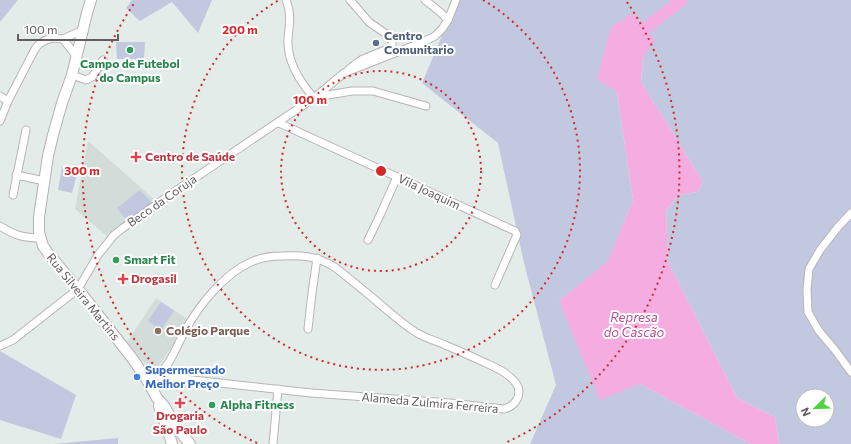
<svg xmlns="http://www.w3.org/2000/svg" width="851" height="444" font-family="Commissioner,sans-serif">
	<rect width="100%" height="100%" fill="#e4ece9"/>
	<g fill="#d2dcd8">
		<path d="M 88,141 L 156,201 L 108,237 L 75,209 Z"/>
		<path d="M 156,298 L 189,320 L 159,366 L 155,368 L 151,368 L 146,365 L 127,342 Z"/>
	</g>
	<g fill="#c3c8e1" fill-rule="evenodd">
		<path d="M 0,0 L 18,0 L 0,22 Z"/>
		<path d="M 132,0 L 212,0 L 198,33 L 172,2 L 140,21 L 126,8 Z"/>
		<path d="M 457,0 L 851,0 L 851,444 L 779,444 L 775,417 L 737,398 L 668,262 L 666,211 L 678,195 L 697,192 L 703,182 L 641,82 L 643,57 L 617,92 L 633,200 L 608,262 L 559,301 L 640,384 L 751,444 L 530,444 L 556,385 L 524,263 L 498,143 L 422,83 ZM 803,396 L 827,396 L 827,420 L 803,420 Z"/>
		<path d="M 116,42 L 145,42 L 144,59 L 117,59 Z"/>
		<path d="M 62,167 L 78,170 L 72,193 L 58,190 Z"/>
		<path d="M 140,190 L 152,203 L 127,221 L 117,208 Z"/>
		<path d="M 161,302 L 174,311 L 161,330 L 148,321 Z"/>
		<path d="M 0,351 L 76,395 L 61,439 L 0,420 Z"/>
		<path d="M 118,438 L 118,444 L 54,444 Z"/>
	</g>
	<path fill="#f4ace1" d="M 633,13 L 655,41 L 643,57 L 641,82 L 703,182 L 697,192 L 678,195 L 666,211 L 668,262 L 737,398 L 775,417 L 779,444 L 751,444 L 640,384 L 600,400 L 559,301 L 608,261 L 633,200 L 617,92 L 597,79 L 611,27 Z"/>
	<g fill="none" stroke-linecap="round" stroke-linejoin="round">
		<path stroke="#f4ace1" stroke-width="12" d="M 633,38 L 636,35 L 682,0"/>
		<g stroke="#b9b4b7" stroke-width="9">
			<g id="street">
				<path d="M 286,0 C 292,14 289,25 288,40 C 287,61 301,83 314,98"/>
				<path d="M 425,0 L 440,12 L 448,20"/>
				<path d="M 63,39 L 77,57"/>
				<path d="M 349,69 L 361,60 L 390,48 L 392,45 L 392,42 L 389,36 L 369,22 L 350,0"/>
				<path d="M 72,75 L 86,80 L 92,77 L 103,60"/>
				<path d="M 320,94 L 328,95 L 352,91 L 373,91 L 426,106"/>
				<path d="M 0,96 L 8,101"/>
				<path d="M 0,121 L 8,101 L 35,49 L 39,44 L 46,40 L 53,38 L 63,39 L 83,30"/>
				<path d="M 279,123 L 515,231 L 517,235 L 516,237 L 495,285"/>
				<path d="M 16,175 L 45,181"/>
				<path d="M 13,195 L 26,130"/>
				<path d="M 851,213 L 838,227 L 820,250 L 809,269 L 807,290 L 808,312 L 819,331 L 835,350 L 851,372"/>
				<path d="M 0,226 C 14,235 23,238 40,238"/>
				<path d="M 368,240 L 381,213 L 397,177"/>
				<path d="M 308,329 L 312,293 L 317,258"/>
				<path d="M 0,346 L 13,340 L 78,289 L 98,255 L 114,235 L 123,228 L 174,192 L 314,98 L 344,73 L 423,42 L 435,36 L 442,29 L 448,20 L 456,0"/>
				<path d="M 147,380 C 151,378 155,377 158,375 C 171,364 177,345 185,331 C 199,305 224,274 251,262 C 260,258 271,256 281,256 C 302,255 318,256 336,268 C 351,280 366,292 381,305 C 393,315 404,325 417,333 C 426,338 436,341 445,345 C 460,351 475,358 490,365 C 499,369 509,374 515,382 C 524,393 516,406 504,409 L 450,403 L 311,393 L 157,376"/>
				<path d="M 273,444 L 278,389"/>
			</g>
		</g>
		<g stroke="#b7b0b4" stroke-width="12">
			<g id="secondary">
				<path d="M 91,0 L 87,13 L 72,75 L 62,103 L 53,135 L 48,156 L 39,217 L 39,232 L 43,246 L 48,253 L 78,289 L 132,358 L 147,380 L 157,398 L 165,407 L 170,417 L 181,433 L 190,444"/>
				<path d="M 159,406 L 169,434 L 172,444"/>
			</g>
		</g>
		<use href="#street" stroke="#fff" stroke-width="7"/>
		<use href="#secondary" stroke="#fff" stroke-width="10"/>
	</g>
	<g fill="none" stroke="#d62828" stroke-width="2" stroke-dasharray="2 4">
		<circle cx="381" cy="171" r="100"/>
		<path d="M483 0A199 199 0 1 1 279 0"/>
		<path d="M257 443A299 299 0 0 1 135 2M627 2A299 299 0 0 1 505 443"/>
	</g>
	<circle fill="#5c6f8a" stroke="#fff" stroke-width="1.5" cx="376" cy="43" r="4"/>
	<g fill="#2e9e5b" stroke="#fff" stroke-width="1.5">
		<circle cx="130" cy="50" r="4"/>
		<circle cx="116" cy="260" r="4"/>
		<circle cx="212" cy="405" r="4"/>
	</g>
	<g fill="#e0444e" stroke="#fff" stroke-width="1.5">
		<path d="M134 151h4v4h4v4h-4v4h-4v-4h-4v-4h4z"/>
		<path d="M121 273h4v4h4v4h-4v4h-4v-4h-4v-4h4z"/>
		<path d="M178 397h4v4h4v4h-4v4h-4v-4h-4v-4h4z"/>
	</g>
	<circle fill="#8d6e63" stroke="#fff" stroke-width="1.5" cx="158" cy="331" r="4"/>
	<circle fill="#3f7fe0" stroke="#fff" stroke-width="1.5" cx="137" cy="377" r="4"/>
	<g text-anchor="middle" stroke-width="4" stroke-linejoin="round" paint-order="stroke">
		<g font-size="12" font-weight="bold" fill="#4e5e75" stroke="#fff" text-anchor="start">
			<text x="384" y="40">Centro<tspan x="384" dy="14">Comunitario</tspan></text>
		</g>
		<g font-size="12" font-weight="bold" fill="#27864d" stroke="#fff" text-anchor="start">
			<text x="130" y="68" text-anchor="middle">Campo de Futebol<tspan x="130" dy="14">do Campus</tspan></text>
			<text x="124" y="264">Smart Fit</text>
			<text x="220" y="409">Alpha Fitness</text>
		</g>
		<g font-size="12" font-weight="bold" fill="#be3a42" stroke="#fff" text-anchor="start">
			<text x="145" y="161">Centro de Saúde</text>
			<text x="131" y="283">Drogasil</text>
			<text x="180" y="420" text-anchor="middle">Drogaria<tspan x="180" dy="14">São Paulo</tspan></text>
		</g>
		<g font-size="12" fill="#625c60" stroke="#fff">
			<text transform="translate(429 192) rotate(25)" y="4">Vila Joaquim</text>
			<text transform="translate(162 201) rotate(-35)" y="4">Beco da Coruja</text>
			<text transform="translate(83 297) rotate(51)" y="4">Rua Silveira Martins</text>
			<text transform="translate(430 403) rotate(5)" y="4">Alameda Zulmira Ferreira</text>
		</g>
		<g font-size="12" font-weight="bold" fill="#785e54" stroke="#fff" text-anchor="start">
			<text x="166" y="335">Colégio Parque</text>
		</g>
		<g font-size="12" font-weight="bold" fill="#366cbe" stroke="#fff" text-anchor="start">
			<text x="145" y="374">Supermercado<tspan x="145" dy="14">Melhor Preço</tspan></text>
		</g>
		<g font-size="13" font-style="italic" fill="#b45293" stroke="#fff">
			<text x="634" y="322">Represa<tspan x="634" dy="15">do Cascão</tspan></text>
		</g>
	</g>
	<circle cx="381" cy="171" r="6" fill="#d62828" stroke="#fff" stroke-width="2"/>
	<g font-size="12" text-anchor="middle" font-weight="bold" fill="#d62828" stroke="#fff" stroke-width="4" stroke-linejoin="round" paint-order="stroke">
		<text x="240" y="34">200 m</text>
		<text x="310" y="104">100 m</text>
		<text x="82" y="175">300 m</text>
	</g>
	<g transform="translate(815 408) rotate(247)"><circle r="19" fill="#ffffff" stroke="#c0bebf"/>
	<path d="M0-3L7 15L0 10L-7 15Z" fill="#50d343"/>
	<text y="-6" font-size="11" font-weight="bold" text-anchor="middle" fill="#625c60">N</text>
	</g>
	<path d="M18 34v6h100v-6" fill="none" stroke="#625c60" stroke-width="2"/>
	<text x="24" y="34" font-size="12" fill="#625c60" stroke="#ffffff" stroke-width="3" paint-order="stroke">100 m</text>
</svg>
